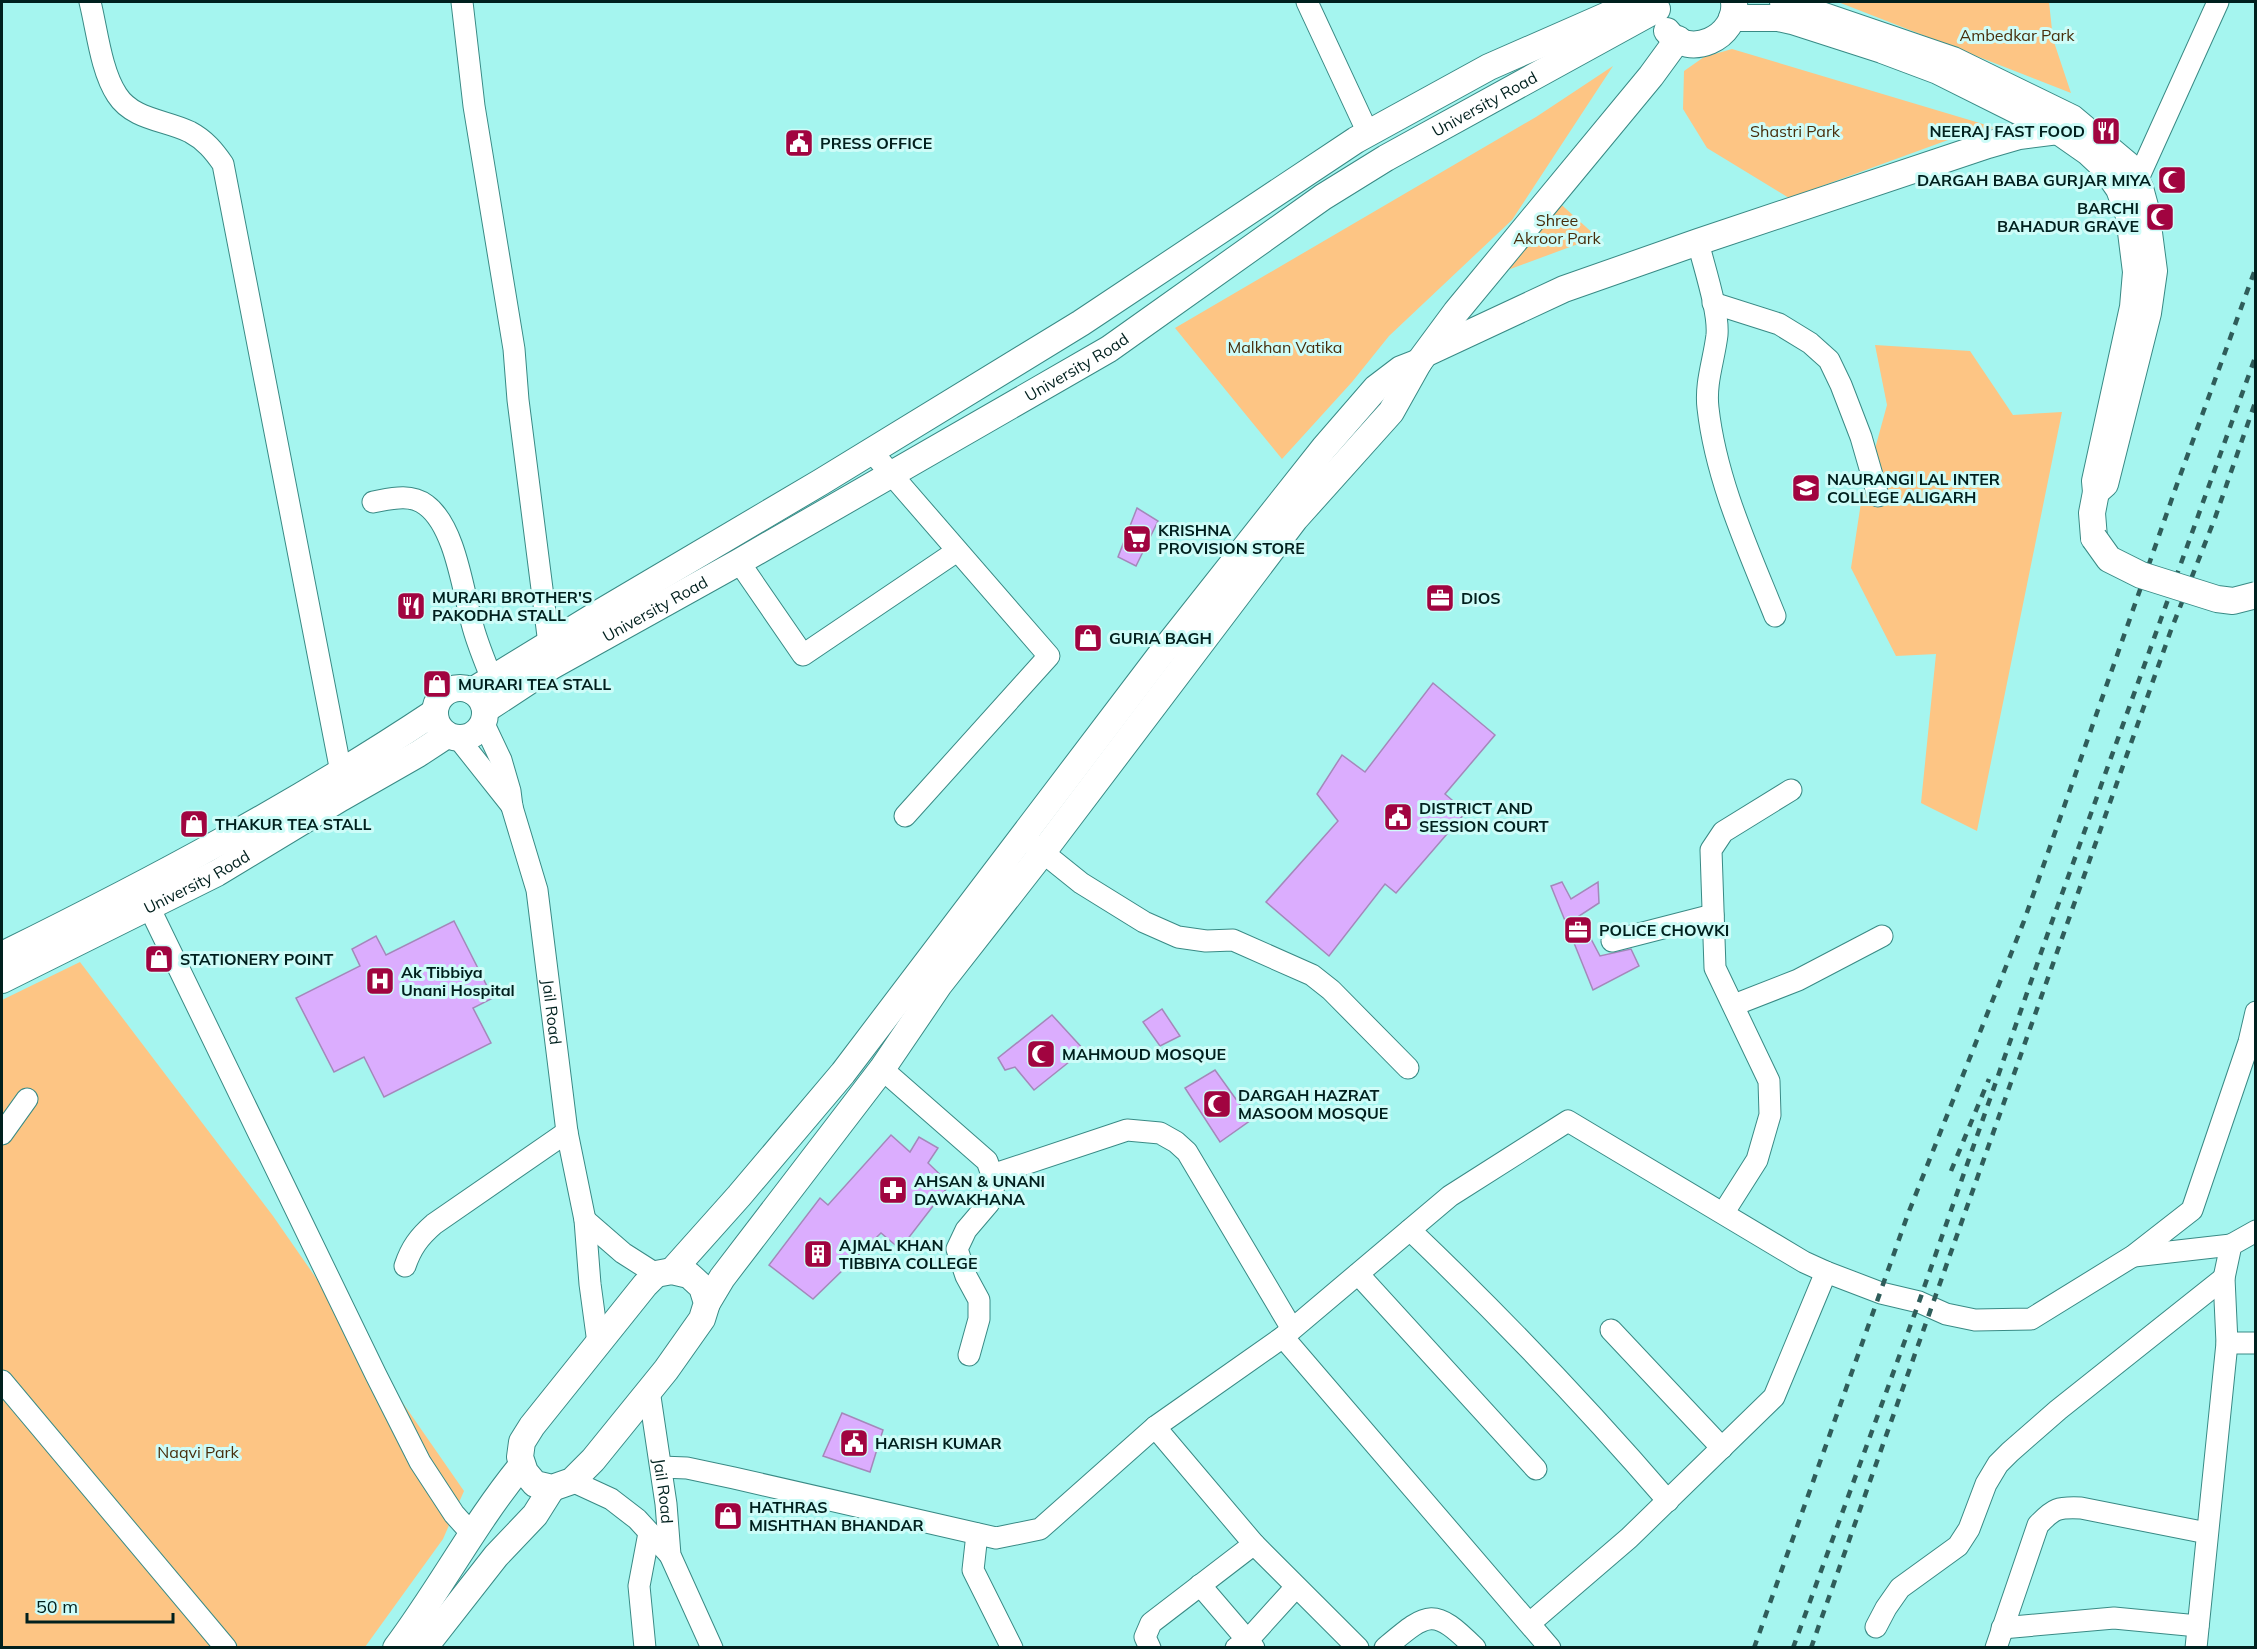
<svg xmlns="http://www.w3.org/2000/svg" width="2257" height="1649" font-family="Mulish,sans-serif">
	<rect width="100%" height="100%" fill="#a5f5ef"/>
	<g fill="#fdc584">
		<path d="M 1838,2 L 2049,2 L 2053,39 L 2071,93 Z"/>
		<path d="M 1732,49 L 2003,130 L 1948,140 L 1789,198 L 1707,148 L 1683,109 L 1684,71 L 1704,57 Z"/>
		<path d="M 1613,66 L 1512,220 L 1389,336 L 1352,382 L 1282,459 L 1175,328 L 1536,117 Z"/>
		<path d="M 1554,198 L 1597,237 L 1505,271 Z"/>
		<path d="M 1875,345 L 1970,351 L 2013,415 L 2062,412 L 1977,831 L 1921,803 L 1936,654 L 1896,656 L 1851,568 L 1862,496 L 1887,405 Z"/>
		<path d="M 80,962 L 273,1216 L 464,1491 L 443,1539 L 365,1647 L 2,1648 L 2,1000 Z"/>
	</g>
	<g fill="#dbadfe" stroke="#a488ba" stroke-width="1.5">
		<path d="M 1137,508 L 1158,521 L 1136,566 L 1118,557 Z"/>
		<path d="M 1433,683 L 1495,735 L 1445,794 L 1466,812 L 1396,893 L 1385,884 L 1329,956 L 1266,902 L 1338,821 L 1317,794 L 1342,755 L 1365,772 Z"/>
		<path d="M 1562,882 L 1571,899 L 1598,882 L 1599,903 L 1579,916 L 1600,956 L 1631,949 L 1639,966 L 1593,990 L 1551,886 Z"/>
		<path d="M 454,921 L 493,998 L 473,1008 L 491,1043 L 384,1097 L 364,1057 L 334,1072 L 296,998 L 360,966 L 352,949 L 376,936 L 386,955 Z"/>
		<path d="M 1162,1009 L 1180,1036 L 1160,1046 L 1143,1022 Z"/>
		<path d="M 1052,1015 L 1084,1050 L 1034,1090 L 1015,1067 L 1005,1070 L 998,1058 Z"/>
		<path d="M 1215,1070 L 1251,1120 L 1220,1142 L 1185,1088 Z"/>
		<path d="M 891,1135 L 910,1152 L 919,1137 L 938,1148 L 928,1163 L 950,1184 L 900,1249 L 881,1233 L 813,1299 L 769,1265 L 820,1198 L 828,1205 Z"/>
		<path d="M 842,1413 L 883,1430 L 870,1472 L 823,1456 Z"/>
	</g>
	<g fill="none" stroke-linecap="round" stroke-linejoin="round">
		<g stroke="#398a85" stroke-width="23">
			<g id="minor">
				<path d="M 90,2 C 97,30 101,71 117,95 C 133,120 166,120 190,132 C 205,140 214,151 223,164 L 341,772"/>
				<path d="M 462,2 L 474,106 L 514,349 L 518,400 L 549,644"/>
				<path d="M 1307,2 L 1368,133"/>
				<path d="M 2137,181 L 2218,2"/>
				<path d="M 1698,242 C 1704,267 1719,311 1717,335 C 1714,360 1705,383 1708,408 C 1716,480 1748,549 1775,616"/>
				<path d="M 1713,303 L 1779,324 L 1810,343 L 1829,360 L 1841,385 L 1861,437 L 1878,496"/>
				<path d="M 872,452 L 1049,656 L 905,816"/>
				<path d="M 373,502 C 390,499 410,493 426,505 C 456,527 463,593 473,627 C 478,645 485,662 492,679"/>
				<path d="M 739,562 L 803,655 L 957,551"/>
				<path id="s1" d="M 483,722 L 501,760 L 510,791 L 512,807 L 537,890 L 567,1132 L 585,1220 L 590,1284 L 598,1343"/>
				<path d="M 458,738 L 512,806"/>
				<path d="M 1030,842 L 1081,883 L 1144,922 L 1178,937 L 1206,941 L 1233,940 L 1312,975 L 1331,990 L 1408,1068"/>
				<path d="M 149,907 L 376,1375 L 420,1462 L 454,1514 L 472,1534"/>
				<path d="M 1612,941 L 1713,915"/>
				<path d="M 1734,1005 L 1798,980 L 1882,936"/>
				<path d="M 882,1069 L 987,1161 L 995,1183 L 989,1203 L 966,1230 L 957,1249 L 966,1276 L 979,1300 L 979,1319 L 969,1355"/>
				<path d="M 2,1134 L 27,1099"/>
				<path d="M 992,1175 L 1127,1130 L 1160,1133 L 1176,1142 L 1187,1152 L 1292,1329"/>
				<path d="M 1724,1212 L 1757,1160 L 1770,1115 L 1769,1081 L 1715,968 L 1711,850 L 1723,832 L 1791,790"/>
				<path d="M 585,1220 L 623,1253 L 656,1274"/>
				<path d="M 1410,1230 C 1500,1316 1586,1406 1668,1501"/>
				<path d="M 2134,1256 L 2231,1245"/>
				<path d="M 405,1266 C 411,1248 419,1237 434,1224 L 567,1132"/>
				<path d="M 1358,1274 L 1536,1469"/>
				<path d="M 1611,1330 L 1722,1448"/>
				<path d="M 1283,1337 L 1550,1648"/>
				<path d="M 2227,1343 L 2256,1343"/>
				<path d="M 2,1381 L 226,1648"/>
				<path id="s2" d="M 649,1390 L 666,1504 L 670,1555 L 712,1648"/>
				<path d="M 1155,1427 L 1254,1544 L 1358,1648"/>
				<path d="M 661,1467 L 687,1468 L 734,1478 L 996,1538 L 1040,1529 L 1155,1427 L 1283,1337 L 1450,1196 L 1568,1121 L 1804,1262 L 1826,1272 L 1881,1293 L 1919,1302 L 1946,1314 L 1975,1320 L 2031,1319 L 2133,1256 L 2192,1210 L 2249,1042 L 2256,1012"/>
				<path d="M 572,1481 L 611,1499 L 637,1519 L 670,1555"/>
				<path d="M 977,1534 L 973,1570 L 1012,1648"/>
				<path d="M 1200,1585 L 1254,1648"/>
				<path d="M 1530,1623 L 1629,1538 L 1774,1397 L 1826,1272"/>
				<path d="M 1876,1627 L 1886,1608 L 1900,1588 L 1958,1546 L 1969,1529 L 1986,1484 L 1998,1464 L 2010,1452 L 2058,1410 L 2224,1278"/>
				<path d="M 2002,1628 L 2114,1618 L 2198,1626"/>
				<path d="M 645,1648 L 639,1586 L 649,1533"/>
				<path d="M 1150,1648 L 1145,1637 L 1151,1623 L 1254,1544"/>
				<path d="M 1236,1648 L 1248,1640 L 1296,1587"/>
				<path d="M 1385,1648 C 1428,1612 1433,1606 1475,1648"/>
				<path d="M 1996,1648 L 2038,1525 C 2054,1508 2058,1507 2081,1508 L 2207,1533"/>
				<path d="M 2196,1648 L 2227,1343 L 2224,1278 L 2231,1245 L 2256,1231"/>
			</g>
		</g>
		<g stroke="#398a85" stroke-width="28">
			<g id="major">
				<path d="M 1732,18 L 1778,18 L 1792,21 L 1882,50 L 1938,71 L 2058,131 L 2088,152 L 2104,167 L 2119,189 L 2129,216 L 2136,272 L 2133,307 L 2095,481 L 2096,492 L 2105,484 L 2148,313 L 2154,271 L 2146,210 L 2140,188 L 2128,165 L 2072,118 L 1953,60 L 1783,2"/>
				<path d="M 1667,31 C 1688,60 1738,38 1734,2"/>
				<path d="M 1429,352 L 1564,289 L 1698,242 L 1988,145 L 2019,136 L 2058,131"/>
				<path d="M 2094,538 L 2092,513 L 2096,492"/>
				<circle cx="460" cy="713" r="25"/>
				<path d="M 472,691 L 601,612 L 821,482 L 1081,323 L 1356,140 L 1489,67 L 1610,14 L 1631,2"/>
				<path id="s3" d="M 485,710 L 552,666 L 739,562 L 1109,349 L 1323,197 L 1386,158 L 1657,9"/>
				<path d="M 2,955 C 150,882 297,804 435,712"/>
				<path id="s4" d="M 2,980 L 217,873 L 341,798 L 418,754 L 447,735"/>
				<path d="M 672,1271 L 739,1196 L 843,1073 L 1161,654 L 1324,448 L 1376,388 L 1401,369 L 1419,362"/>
				<path d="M 672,1271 L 689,1275 L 702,1287 L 707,1303 L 702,1319 L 666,1370 L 593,1460 L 572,1481 L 552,1488 L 535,1484 L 525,1472 L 520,1457 L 522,1442 L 532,1426 L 645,1285 L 656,1274 Z"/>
				<path d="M 707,1303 L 722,1278 L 882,1069 L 939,985 L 1043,852 L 1295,519 L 1391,412 L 1419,362 L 1456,312 L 1651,76 L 1678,39"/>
				<path d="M 396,1648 C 441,1588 475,1522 522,1465"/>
				<path d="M 424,1648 L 496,1556 L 535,1515 L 552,1488"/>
			</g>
		</g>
		<use href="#minor" stroke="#fff" stroke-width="21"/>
		<use href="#major" stroke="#fff" stroke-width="26"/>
		<g stroke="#2f5d5a" stroke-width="4.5" stroke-dasharray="8 8" stroke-linecap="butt">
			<path d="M 1951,1171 L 1989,1079"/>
			<path d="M 1754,1648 L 1908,1214 L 2024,921 L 2176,487 L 2256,267"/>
			<path d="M 1793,1648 L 1919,1302 L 2049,930 L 2256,355"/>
			<path d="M 1811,1648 L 2171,630 L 2215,518 L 2256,400"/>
		</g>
		<g stroke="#398a85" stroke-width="28" stroke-linecap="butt">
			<path id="major-bridge" d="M 2094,538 L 2109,559 L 2141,575 L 2217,599 L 2233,601 L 2256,595"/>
		</g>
		<use href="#major-bridge" stroke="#fff" stroke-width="26"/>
	</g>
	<defs>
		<g id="restaurant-square" transform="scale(1.5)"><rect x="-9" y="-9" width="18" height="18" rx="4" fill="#a10440" stroke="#cefcf8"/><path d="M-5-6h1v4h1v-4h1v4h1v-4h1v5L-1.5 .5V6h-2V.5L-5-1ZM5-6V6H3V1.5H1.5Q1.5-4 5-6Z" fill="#fff"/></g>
		<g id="civic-square" transform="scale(1.5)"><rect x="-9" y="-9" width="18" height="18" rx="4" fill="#a10440" stroke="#cefcf8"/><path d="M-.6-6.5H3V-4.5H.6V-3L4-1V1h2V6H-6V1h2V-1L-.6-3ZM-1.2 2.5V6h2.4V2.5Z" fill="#fff"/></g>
		<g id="mosque-square" transform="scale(1.5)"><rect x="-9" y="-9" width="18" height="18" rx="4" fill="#a10440" stroke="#cefcf8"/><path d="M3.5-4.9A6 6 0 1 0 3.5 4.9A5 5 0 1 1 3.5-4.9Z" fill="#fff"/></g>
		<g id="school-square" transform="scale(1.5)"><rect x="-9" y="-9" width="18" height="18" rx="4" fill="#a10440" stroke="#cefcf8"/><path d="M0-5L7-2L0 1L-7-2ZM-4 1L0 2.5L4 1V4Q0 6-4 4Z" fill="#fff"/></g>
		<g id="supermarket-square" transform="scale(1.5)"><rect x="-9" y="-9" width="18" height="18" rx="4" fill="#a10440" stroke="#cefcf8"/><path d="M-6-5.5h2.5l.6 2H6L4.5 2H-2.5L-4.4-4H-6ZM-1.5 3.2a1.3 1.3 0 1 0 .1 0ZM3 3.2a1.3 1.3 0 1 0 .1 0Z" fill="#fff"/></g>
		<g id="office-square" transform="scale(1.5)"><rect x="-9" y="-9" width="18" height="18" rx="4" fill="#a10440" stroke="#cefcf8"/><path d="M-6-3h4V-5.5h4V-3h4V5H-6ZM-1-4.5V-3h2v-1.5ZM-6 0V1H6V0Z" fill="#fff"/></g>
		<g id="shop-square" transform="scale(1.5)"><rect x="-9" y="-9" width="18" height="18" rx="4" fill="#a10440" stroke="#cefcf8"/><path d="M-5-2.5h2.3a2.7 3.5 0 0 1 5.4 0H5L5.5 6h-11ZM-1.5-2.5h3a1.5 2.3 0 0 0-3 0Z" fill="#fff"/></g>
		<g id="hospital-square" transform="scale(1.5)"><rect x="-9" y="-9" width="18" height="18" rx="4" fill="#a10440" stroke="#cefcf8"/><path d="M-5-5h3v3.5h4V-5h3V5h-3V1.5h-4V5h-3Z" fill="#fff"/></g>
		<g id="pharmacy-square" transform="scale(1.5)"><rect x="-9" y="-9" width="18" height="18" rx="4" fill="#a10440" stroke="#cefcf8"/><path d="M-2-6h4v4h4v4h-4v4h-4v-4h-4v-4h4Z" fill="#fff"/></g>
		<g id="building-square" transform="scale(1.5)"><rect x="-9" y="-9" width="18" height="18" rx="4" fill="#a10440" stroke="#cefcf8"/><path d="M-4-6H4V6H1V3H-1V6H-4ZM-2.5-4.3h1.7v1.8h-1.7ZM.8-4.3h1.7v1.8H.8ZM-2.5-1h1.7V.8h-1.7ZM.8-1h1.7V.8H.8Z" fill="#fff"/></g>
	</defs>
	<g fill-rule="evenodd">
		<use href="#restaurant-square" x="2106" y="131"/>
		<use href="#civic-square" x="799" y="143"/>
		<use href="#mosque-square" x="2172" y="180"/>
		<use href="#mosque-square" x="2160" y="217"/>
		<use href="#school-square" x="1806" y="488"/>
		<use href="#supermarket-square" x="1137" y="539"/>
		<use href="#office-square" x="1440" y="598"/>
		<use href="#restaurant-square" x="411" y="606"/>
		<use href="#shop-square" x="1088" y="638"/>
		<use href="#shop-square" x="437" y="684"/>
		<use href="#civic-square" x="1398" y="817"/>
		<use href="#shop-square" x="194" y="824"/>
		<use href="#office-square" x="1578" y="930"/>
		<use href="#shop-square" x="159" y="959"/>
		<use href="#hospital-square" x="380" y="981"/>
		<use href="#mosque-square" x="1041" y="1054"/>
		<use href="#mosque-square" x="1217" y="1104"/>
		<use href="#pharmacy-square" x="893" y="1190"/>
		<use href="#building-square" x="818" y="1254"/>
		<use href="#civic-square" x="854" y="1443"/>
		<use href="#shop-square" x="728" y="1516"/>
	</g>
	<g text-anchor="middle" stroke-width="6" stroke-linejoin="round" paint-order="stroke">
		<g font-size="16" fill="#472d0b" stroke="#cefcf8">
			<text x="2017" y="41">Ambedkar Park</text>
			<text x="1795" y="137">Shastri Park</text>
			<text x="1557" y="226">Shree<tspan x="1557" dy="18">Akroor Park</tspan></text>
			<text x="1285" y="353">Malkhan Vatika</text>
			<text x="198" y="1458">Naqvi Park</text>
		</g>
		<g font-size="16" fill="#00201e" stroke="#cefcf8">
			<text dy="6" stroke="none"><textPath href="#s3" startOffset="1170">University Road</textPath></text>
			<text dy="6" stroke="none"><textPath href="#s3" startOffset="684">University Road</textPath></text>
			<text dy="6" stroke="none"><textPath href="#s3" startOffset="198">University Road</textPath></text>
			<text dy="6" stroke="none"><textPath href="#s4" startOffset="218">University Road</textPath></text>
			<text dy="6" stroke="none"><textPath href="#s1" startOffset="300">Jail Road</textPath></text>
			<text dy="6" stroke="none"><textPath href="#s2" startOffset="102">Jail Road</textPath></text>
		</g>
		<g font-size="16" font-weight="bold" fill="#00201e" stroke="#cefcf8" text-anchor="start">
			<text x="2085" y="137" text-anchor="end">NEERAJ FAST FOOD</text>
			<text x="820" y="149">PRESS OFFICE</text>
			<text x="2151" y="186" text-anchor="end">DARGAH BABA GURJAR MIYA</text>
			<text x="2139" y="214" text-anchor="end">BARCHI<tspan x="2139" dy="18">BAHADUR GRAVE</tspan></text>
			<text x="1827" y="485">NAURANGI LAL INTER<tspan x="1827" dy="18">COLLEGE ALIGARH</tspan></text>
			<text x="1158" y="536">KRISHNA<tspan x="1158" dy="18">PROVISION STORE</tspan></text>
			<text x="432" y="603">MURARI BROTHER'S<tspan x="432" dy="18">PAKODHA STALL</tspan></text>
			<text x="1461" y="604">DIOS</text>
			<text x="1109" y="644">GURIA BAGH</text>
			<text x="458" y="690">MURARI TEA STALL</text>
			<text x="1419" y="814">DISTRICT AND<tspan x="1419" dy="18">SESSION COURT</tspan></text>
			<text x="215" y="830">THAKUR TEA STALL</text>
			<text x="1599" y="936">POLICE CHOWKI</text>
			<text x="180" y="965">STATIONERY POINT</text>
			<text x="401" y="978">Ak Tibbiya<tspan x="401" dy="18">Unani Hospital</tspan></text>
			<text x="1062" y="1060">MAHMOUD MOSQUE</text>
			<text x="1238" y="1101">DARGAH HAZRAT<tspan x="1238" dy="18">MASOOM MOSQUE</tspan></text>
			<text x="914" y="1187">AHSAN &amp; UNANI<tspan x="914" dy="18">DAWAKHANA</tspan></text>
			<text x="839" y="1251">AJMAL KHAN<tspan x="839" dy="18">TIBBIYA COLLEGE</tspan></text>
			<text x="875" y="1449">HARISH KUMAR</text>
			<text x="749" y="1513">HATHRAS<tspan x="749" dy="18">MISHTHAN BHANDAR</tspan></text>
		</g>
	</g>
	<rect width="2257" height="1649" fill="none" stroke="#00201e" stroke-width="6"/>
	<path d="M27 1613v9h146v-9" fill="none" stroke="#00201e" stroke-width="3"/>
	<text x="36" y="1613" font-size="18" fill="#00201e" stroke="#cefcf8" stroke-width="4.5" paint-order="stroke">50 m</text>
</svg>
